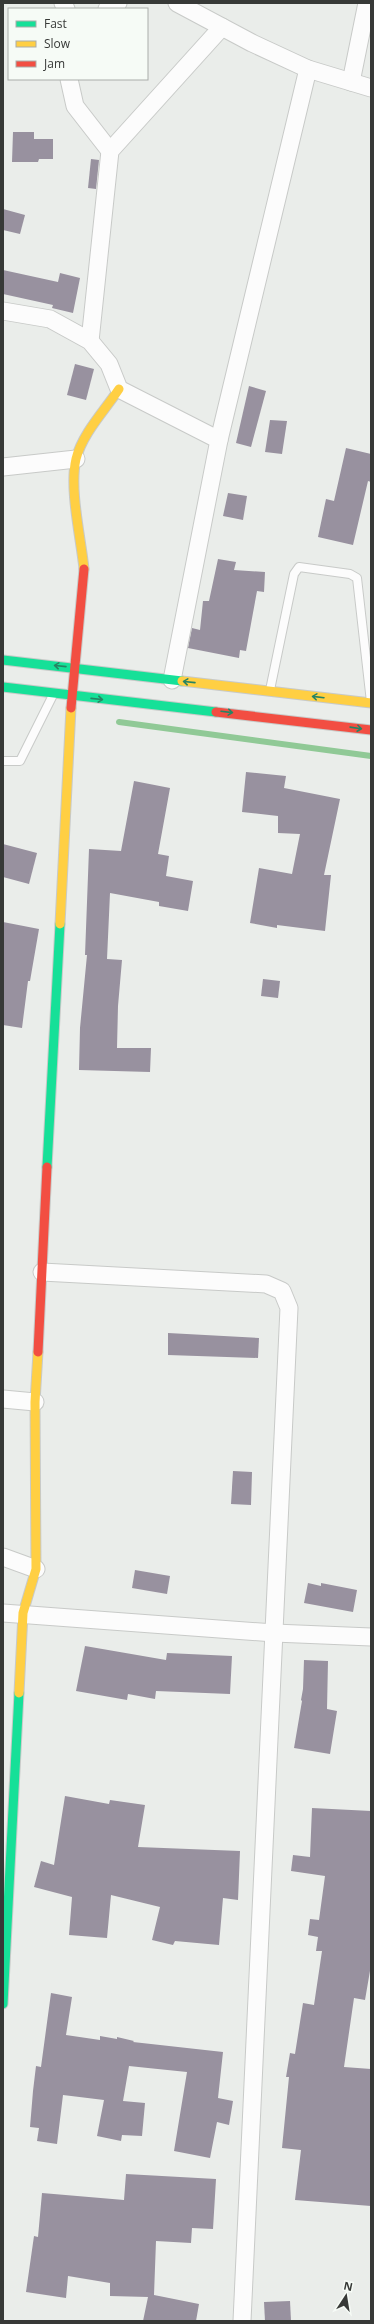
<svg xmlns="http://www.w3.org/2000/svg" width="374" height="2324" font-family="'Open Sans',sans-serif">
	<rect width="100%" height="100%" fill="#eaedea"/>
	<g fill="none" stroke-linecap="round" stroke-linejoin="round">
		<path stroke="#90c996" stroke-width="6" d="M 119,722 L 371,756"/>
	</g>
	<g fill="#98919f">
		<path d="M 13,132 L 34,132 L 34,139 L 53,139 L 53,159 L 39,159 L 38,162 L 12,162 Z"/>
		<path d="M 91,159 L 99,160 L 96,189 L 88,188 Z"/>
		<path d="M 3,209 L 25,215 L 20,234 L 3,230 Z"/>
		<path d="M 3,270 L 58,282 L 60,273 L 80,278 L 73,313 L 52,308 L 53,305 L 3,294 Z"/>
		<path d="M 75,364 L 94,369 L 86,400 L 67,395 Z"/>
		<path d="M 249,386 L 266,391 L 251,447 L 236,443 Z"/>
		<path d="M 270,420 L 287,421 L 282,454 L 265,452 Z"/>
		<path d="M 346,448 L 371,454 L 371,482 L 368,481 L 353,545 L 318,537 L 326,499 L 334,501 Z"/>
		<path d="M 228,493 L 247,496 L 243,520 L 223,516 Z"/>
		<path d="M 218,559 L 236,562 L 234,570 L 265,572 L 264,592 L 257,591 L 246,651 L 240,650 L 239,658 L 188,648 L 192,628 L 200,630 L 203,601 L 209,601 Z"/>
		<path d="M 246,772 L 286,776 L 284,788 L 340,799 L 324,875 L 331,875 L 325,931 L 277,925 L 277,928 L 250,923 L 259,868 L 292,874 L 300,834 L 278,833 L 278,816 L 242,812 Z"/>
		<path d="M 134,781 L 170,788 L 158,854 L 169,856 L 166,876 L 193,881 L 188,911 L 159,906 L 159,902 L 110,893 L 107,959 L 122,960 L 118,1006 L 117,1048 L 151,1048 L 150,1072 L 79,1070 L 80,1028 L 87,955 L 85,955 L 89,849 L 121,851 Z"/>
		<path d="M 3,844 L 37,853 L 29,884 L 3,877 Z"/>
		<path d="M 3,922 L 39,929 L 30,981 L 28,981 L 22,1028 L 3,1025 Z"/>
		<path d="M 263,979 L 280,981 L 278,998 L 261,996 Z"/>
		<path d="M 168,1333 L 259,1338 L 258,1358 L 168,1355 Z"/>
		<path d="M 233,1471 L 252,1472 L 251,1505 L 231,1504 Z"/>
		<path d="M 135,1570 L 170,1576 L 167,1594 L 132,1588 Z"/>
		<path d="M 308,1583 L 321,1586 L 321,1583 L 357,1590 L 353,1612 L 304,1603 Z"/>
		<path d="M 85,1646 L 166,1660 L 167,1653 L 232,1656 L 230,1694 L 156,1691 L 155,1699 L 128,1694 L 127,1700 L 76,1691 Z"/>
		<path d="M 304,1660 L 328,1661 L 327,1709 L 337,1711 L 330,1754 L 294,1748 L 302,1701 L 301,1700 L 303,1689 Z"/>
		<path d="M 65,1796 L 109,1804 L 110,1800 L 145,1805 L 138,1847 L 240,1851 L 238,1900 L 223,1898 L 219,1945 L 175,1941 L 173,1945 L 152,1940 L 160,1907 L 111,1895 L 107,1938 L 69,1935 L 72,1897 L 34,1887 L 41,1861 L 54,1865 Z"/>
		<path d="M 312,1808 L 371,1811 L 371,1965 L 365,2000 L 354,1998 L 344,2067 L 371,2069 L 371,2206 L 295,2200 L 301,2150 L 282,2148 L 289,2077 L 286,2077 L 290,2053 L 295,2054 L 303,2003 L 314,2005 L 322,1951 L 316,1951 L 318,1937 L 308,1935 L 310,1919 L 319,1920 L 325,1876 L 291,1871 L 293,1855 L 310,1857 Z"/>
		<path d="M 51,1993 L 72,1997 L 66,2035 L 100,2040 L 100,2036 L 117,2039 L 117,2037 L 134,2041 L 133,2042 L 223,2052 L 218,2098 L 233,2101 L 229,2125 L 217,2122 L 210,2158 L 174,2151 L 187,2072 L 148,2068 L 129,2066 L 123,2101 L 145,2103 L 142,2136 L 122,2135 L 121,2141 L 97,2136 L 104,2100 L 63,2095 L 57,2144 L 37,2141 L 39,2128 L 30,2127 L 33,2091 L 36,2066 L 41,2067 Z"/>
		<path d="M 126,2174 L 216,2179 L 213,2229 L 192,2228 L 191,2243 L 156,2241 L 154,2295 L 199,2304 L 196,2321 L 143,2321 L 148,2297 L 110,2296 L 110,2283 L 68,2276 L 66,2298 L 26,2292 L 34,2236 L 38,2237 L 42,2193 L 124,2200 Z"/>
		<path d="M 290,2301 L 291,2321 L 265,2321 L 264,2302 Z"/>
	</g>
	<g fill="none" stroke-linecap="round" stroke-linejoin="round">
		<g stroke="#c8cac8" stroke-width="10">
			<g id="lane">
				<path d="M 270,690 L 294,574 L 299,567 L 350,574 L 357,578 L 371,702"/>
				<path d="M 3,761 L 20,761 L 53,695"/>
			</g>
		</g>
		<g stroke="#c8cac8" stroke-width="19">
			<g id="street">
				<path d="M 63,3 L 66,9"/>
				<path d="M 177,3 L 252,43 L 308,69 L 371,88"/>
				<path d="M 107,9 L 118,3"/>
				<path d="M 69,79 L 75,106 L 110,151"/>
				<path d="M 351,82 L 367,3"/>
				<path d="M 3,311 L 50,319 L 90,341 L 109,364 L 119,389 L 219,440"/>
				<path d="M 90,341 L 110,151 L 222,27"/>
				<path d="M 3,467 L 76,459"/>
				<path d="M 172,680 L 219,440 L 308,69"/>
				<path d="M 42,1272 L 266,1284 L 282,1291 L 289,1308 L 242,2321"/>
				<path d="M 3,1399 L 35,1402"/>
				<path d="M 3,1557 L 36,1569"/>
				<path d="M 3,1613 L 274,1633 L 371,1637"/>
			</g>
		</g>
		<g stroke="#c8cac8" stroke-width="11">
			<g id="fast">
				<path d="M 3,660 L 182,681"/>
				<path d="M 3,687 L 216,712"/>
				<path d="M 47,1167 L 60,924"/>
				<path d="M 3,2004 L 19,1693"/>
			</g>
		</g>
		<g stroke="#c8cac8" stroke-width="11">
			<g id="slow">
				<path d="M 84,569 C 81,538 69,489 76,459 C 82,434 105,410 119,389"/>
				<path d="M 182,681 L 371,703"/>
				<path d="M 60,924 L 71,708"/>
				<path d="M 19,1693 L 23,1613 L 36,1569 L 35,1402 L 38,1352"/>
			</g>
		</g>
		<g stroke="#c8cac8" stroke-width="11">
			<g id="jam">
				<path d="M 71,708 L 84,569"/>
				<path d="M 216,712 L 371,730"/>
				<path d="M 38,1352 L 47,1167"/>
			</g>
		</g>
		<use href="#lane" stroke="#fcfcfc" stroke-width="8"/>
		<use href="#street" stroke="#fcfcfc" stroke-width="17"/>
		<use href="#fast" stroke="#16e098" stroke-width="9"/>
		<use href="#slow" stroke="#ffcf43" stroke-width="9"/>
		<use href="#jam" stroke="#f24e42" stroke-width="9"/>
	</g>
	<defs><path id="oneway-shaft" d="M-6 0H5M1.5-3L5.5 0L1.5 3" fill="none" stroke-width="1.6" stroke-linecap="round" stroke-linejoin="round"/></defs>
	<g stroke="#288463">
		<use href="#oneway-shaft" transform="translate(60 666) rotate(-174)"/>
		<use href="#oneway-shaft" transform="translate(189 682) rotate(-174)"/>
		<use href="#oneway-shaft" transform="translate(318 697) rotate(-173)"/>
		<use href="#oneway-shaft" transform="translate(97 699) rotate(6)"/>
		<use href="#oneway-shaft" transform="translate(227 712) rotate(7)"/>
		<use href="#oneway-shaft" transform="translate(356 728) rotate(8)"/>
	</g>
	<rect width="374" height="2324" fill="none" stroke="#373937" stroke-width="8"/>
	<rect x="8" y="8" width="140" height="72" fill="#f6fbf6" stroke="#aaadaa"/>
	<rect x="16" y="21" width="20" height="6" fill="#16e098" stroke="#aaadaa"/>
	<text x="44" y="28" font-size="12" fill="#373937">Fast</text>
	<rect x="16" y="41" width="20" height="6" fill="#ffcf43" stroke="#aaadaa"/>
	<text x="44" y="48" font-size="12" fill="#373937">Slow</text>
	<rect x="16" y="61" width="20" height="6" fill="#f24e42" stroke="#aaadaa"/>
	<text x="44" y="68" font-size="12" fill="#373937">Jam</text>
	<g transform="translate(346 2296) rotate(12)" stroke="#f6fbf6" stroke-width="3" paint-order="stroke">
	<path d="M0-3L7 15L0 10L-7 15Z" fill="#373937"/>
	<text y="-6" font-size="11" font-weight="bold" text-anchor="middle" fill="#373937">N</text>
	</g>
</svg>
